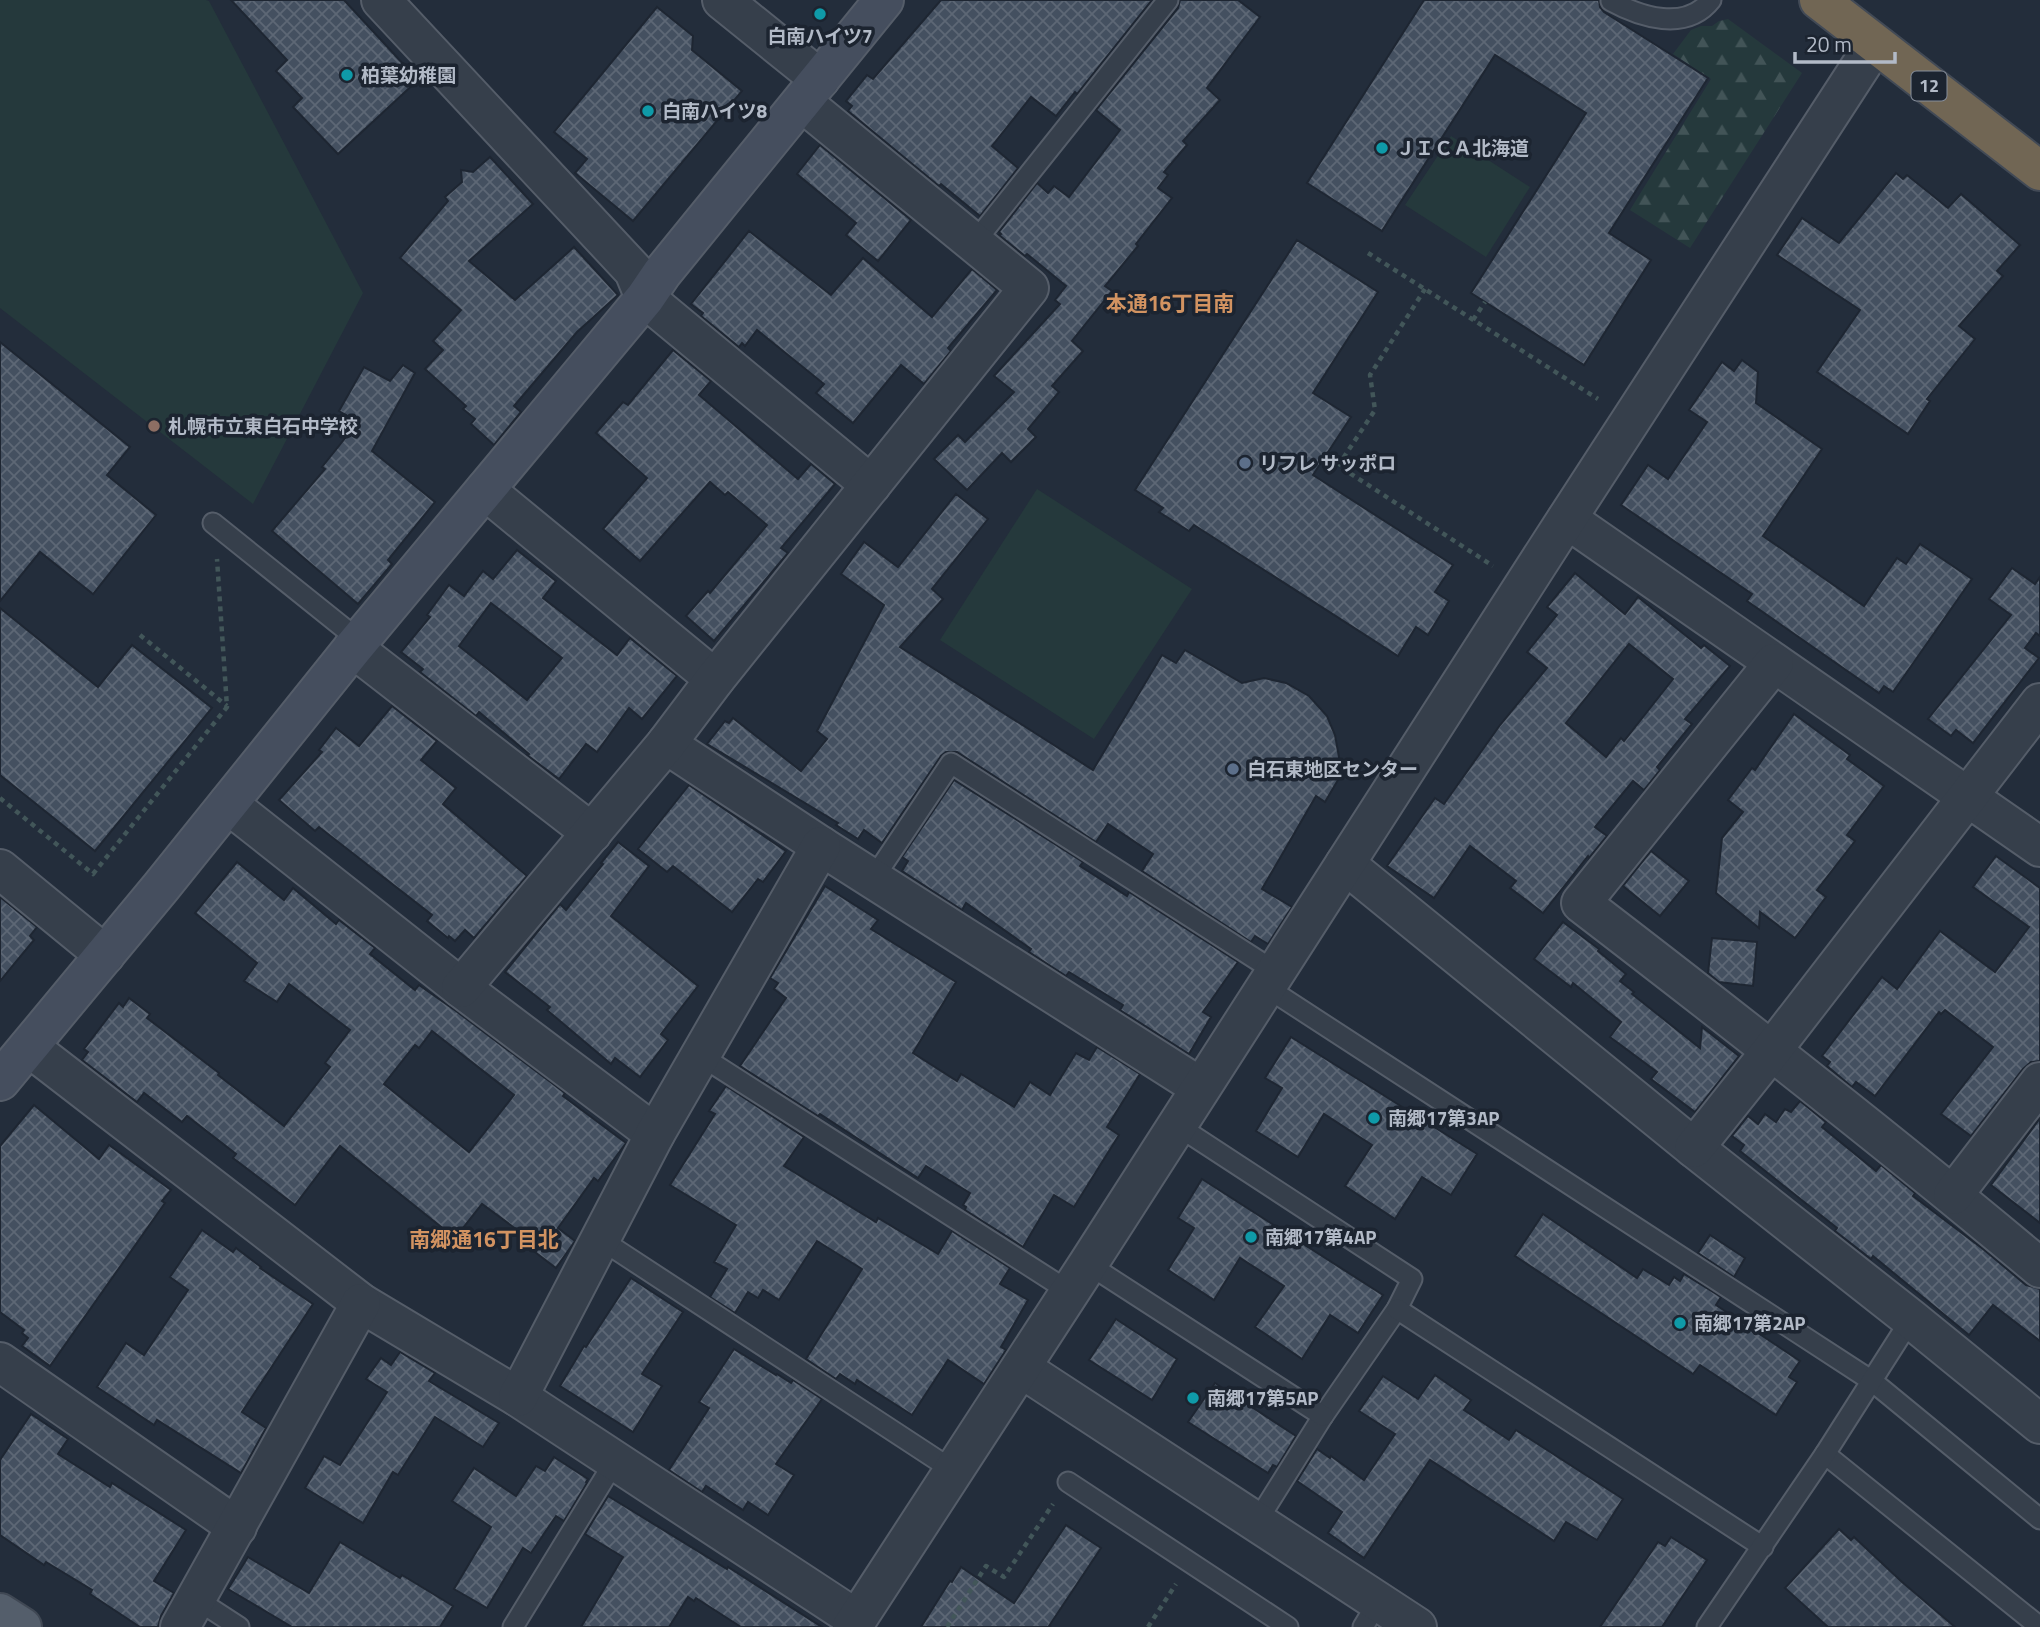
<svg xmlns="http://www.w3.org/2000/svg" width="2040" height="1627" font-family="'Titillium Web','Noto Sans JP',sans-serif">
	<defs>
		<pattern id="forest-firs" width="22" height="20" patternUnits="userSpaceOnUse" patternTransform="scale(1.75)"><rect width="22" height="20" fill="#25393c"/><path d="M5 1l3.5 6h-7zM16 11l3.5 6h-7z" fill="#425457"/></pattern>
		<pattern id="building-cross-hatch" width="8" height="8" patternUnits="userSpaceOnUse" patternTransform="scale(1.75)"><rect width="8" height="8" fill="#445060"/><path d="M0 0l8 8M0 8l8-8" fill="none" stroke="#5d6775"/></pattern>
	</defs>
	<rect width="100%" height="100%" fill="#232d3b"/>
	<g fill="#25393c">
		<path d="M 0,0 L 206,0 L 209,1 L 363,293 L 253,504 L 0,308 Z"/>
		<path d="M 1451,136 L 1530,187 L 1486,257 L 1405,205 Z"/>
		<path d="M 1037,489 L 1192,589 L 1094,739 L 940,640 Z"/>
	</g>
	<path fill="url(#forest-firs)" d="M 1728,19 L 1802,73 L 1690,248 L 1630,210 L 1711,79 L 1673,54 L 1691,30 L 1701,26 L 1712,26 L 1719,21 Z"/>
	<g fill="url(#building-cross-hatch)" stroke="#1e2632" stroke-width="2" fill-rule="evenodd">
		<path d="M 231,0 L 344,0 L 418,80 L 338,154 L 293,107 L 302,98 L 276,71 L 287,60 Z"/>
		<path d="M 941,0 L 1152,0 L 1077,94 L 1075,92 L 1056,116 L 1031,97 L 992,146 L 1018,168 L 980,216 L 941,184 L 939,186 L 848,111 L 852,106 L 846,101 L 867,75 L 873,79 Z"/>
		<path d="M 1180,0 L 1238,0 L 1260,17 L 1207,88 L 1220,100 L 1183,141 L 1187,145 L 1164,172 L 1168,175 L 1158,188 L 1172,198 L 1136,244 L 1138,246 L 1105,286 L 1112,291 L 1072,341 L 1083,351 L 1052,386 L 1059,392 L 1028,429 L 1036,437 L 1011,462 L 1002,453 L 967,490 L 934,459 L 958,435 L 965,442 L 1014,392 L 994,376 L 1060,304 L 1055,300 L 1066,286 L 1027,254 L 1025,256 L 999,235 L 1001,234 L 999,232 L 1037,183 L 1048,193 L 1054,186 L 1069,197 L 1120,130 L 1096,110 L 1178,8 Z"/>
		<path d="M 1424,0 L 1599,0 L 1600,7 L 1604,12 L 1708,78 L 1609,233 L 1651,260 L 1584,365 L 1471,293 L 1586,113 L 1495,55 L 1382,231 L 1307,183 Z"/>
		<path d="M 657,7 L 693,36 L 692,50 L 742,91 L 633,221 L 575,173 L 587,159 L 554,132 Z"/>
		<path d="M 820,145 L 911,220 L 878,261 L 846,235 L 856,223 L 797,174 Z"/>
		<path d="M 490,157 L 533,204 L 469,261 L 515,300 L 574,247 L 618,295 L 577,332 L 514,406 L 521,412 L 494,445 L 471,424 L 475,419 L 463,409 L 466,406 L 425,369 L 443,350 L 433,341 L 461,310 L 400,258 L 448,201 L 445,197 L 462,182 L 461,170 L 473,172 Z"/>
		<path d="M 1896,173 L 1903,179 L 1907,175 L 1948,208 L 1961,194 L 2020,245 L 1997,271 L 2003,276 L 1959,326 L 1975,339 L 1927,399 L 1930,401 L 1908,434 L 1817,372 L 1860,310 L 1777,255 L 1802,218 L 1839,243 Z"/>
		<path d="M 749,231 L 831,295 L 863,258 L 932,317 L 972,269 L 997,290 L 948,348 L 951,351 L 924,384 L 901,365 L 853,423 L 816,393 L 824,384 L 757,330 L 745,346 L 742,343 L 739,347 L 701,316 L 703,313 L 691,304 Z"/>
		<path d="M 1297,240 L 1378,292 L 1313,393 L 1351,417 L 1313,475 L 1453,565 L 1435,592 L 1449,601 L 1428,635 L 1416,627 L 1398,656 L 1194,525 L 1189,531 L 1159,512 L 1163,508 L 1135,490 Z"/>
		<path d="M 0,342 L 130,447 L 107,475 L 156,515 L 93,594 L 40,552 L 0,601 Z"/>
		<path d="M 673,350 L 711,381 L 699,395 L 798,479 L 811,464 L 835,484 L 781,548 L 788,553 L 714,641 L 686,616 L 708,591 L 710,593 L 767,525 L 728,492 L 725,495 L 710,482 L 640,561 L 603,529 L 647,478 L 596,433 L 623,402 L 628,405 Z"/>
		<path d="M 1742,360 L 1758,372 L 1756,403 L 1822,449 L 1763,536 L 1864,606 L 1897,558 L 1906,564 L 1920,544 L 1972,579 L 1893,692 L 1884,686 L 1879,693 L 1747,601 L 1752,594 L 1621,505 L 1648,465 L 1668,479 L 1707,422 L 1689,410 L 1722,362 L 1734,371 Z"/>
		<path d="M 403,365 L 415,373 L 372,451 L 435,502 L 388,560 L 392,564 L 358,604 L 272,531 L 325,469 L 322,467 L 358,422 L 339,411 L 364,367 L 390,381 Z"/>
		<path d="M 956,494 L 988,519 L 932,589 L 943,599 L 900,647 L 1093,770 L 1162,655 L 1176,663 L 1185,650 L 1242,683 L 1264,678 L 1286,683 L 1309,696 L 1327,716 L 1335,735 L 1339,757 L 1338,780 L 1325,802 L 1316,796 L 1262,889 L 1292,907 L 1268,944 L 1255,936 L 1251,942 L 1142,871 L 1153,854 L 1108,824 L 1096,842 L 957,752 L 946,752 L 941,756 L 882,843 L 864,830 L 858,839 L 836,825 L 838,823 L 707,744 L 725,721 L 729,723 L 733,718 L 801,771 L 827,739 L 817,731 L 884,605 L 841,574 L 864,542 L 898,567 Z"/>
		<path d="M 517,550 L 556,581 L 543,598 L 617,655 L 630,638 L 677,676 L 642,719 L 629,708 L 597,752 L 586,744 L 559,779 L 527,755 L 529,754 L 479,712 L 476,716 L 420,672 L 423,669 L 401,652 L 430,617 L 427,615 L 449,585 L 464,596 L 483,571 L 493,579 ZM 491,603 L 562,658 L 527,700 L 459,646 Z"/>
		<path d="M 2012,568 L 2035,584 L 2040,577 L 2040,636 L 2036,633 L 2025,648 L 2039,658 L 1973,743 L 1956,730 L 1951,736 L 1928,719 L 2011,615 L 1989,599 Z"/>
		<path d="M 1575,573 L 1625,614 L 1638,597 L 1701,648 L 1704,645 L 1730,666 L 1685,719 L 1692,724 L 1657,767 L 1660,770 L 1644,790 L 1633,781 L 1595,827 L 1607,836 L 1589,858 L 1588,856 L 1543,913 L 1510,888 L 1516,881 L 1470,846 L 1434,898 L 1387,866 L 1435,798 L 1444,804 L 1500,725 L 1547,668 L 1527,652 L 1557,615 L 1547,607 ZM 1629,644 L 1673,679 L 1624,741 L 1621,738 L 1606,757 L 1566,723 Z"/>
		<path d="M 0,608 L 98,687 L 132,645 L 212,708 L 95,851 L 0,775 Z"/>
		<path d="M 392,706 L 437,741 L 421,760 L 456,788 L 443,804 L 527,876 L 474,938 L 465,930 L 455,941 L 449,936 L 448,938 L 427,921 L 432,915 L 319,827 L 315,831 L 279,800 L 322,752 L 319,750 L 336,728 L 359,746 Z"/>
		<path d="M 1794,714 L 1850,755 L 1847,759 L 1884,786 L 1847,835 L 1855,841 L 1817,890 L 1826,897 L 1795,938 L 1760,912 L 1759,928 L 1716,893 L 1722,838 L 1743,812 L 1728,800 L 1752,768 L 1755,770 Z"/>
		<path d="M 954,780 L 1083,862 L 1080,866 L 1127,896 L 1129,892 L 1238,962 L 1203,1012 L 1211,1017 L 1189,1054 L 1120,1010 L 1123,1005 L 1069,972 L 1066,976 L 1029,952 L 1031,949 L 966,903 L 962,910 L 902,871 L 908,861 L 902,857 Z"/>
		<path d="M 689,785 L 786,851 L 763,882 L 758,879 L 732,912 L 673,866 L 667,872 L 638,849 Z"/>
		<path d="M 618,842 L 649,866 L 611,916 L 698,986 L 661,1034 L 668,1040 L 640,1077 L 615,1058 L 611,1064 L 547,1010 L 550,1007 L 505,972 L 560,904 L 566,910 L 603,864 L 601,863 Z"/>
		<path d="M 1651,851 L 1689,881 L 1660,916 L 1623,886 Z"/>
		<path d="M 1996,856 L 2040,888 L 2040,1061 L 2031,1062 L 2023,1069 L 1971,1136 L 1941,1114 L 1993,1047 L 1945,1010 L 1941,1014 L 1939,1012 L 1875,1096 L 1856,1082 L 1852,1087 L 1827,1066 L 1830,1062 L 1822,1056 L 1882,977 L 1897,989 L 1940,931 L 1995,972 L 2029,927 L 1973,887 Z"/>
		<path d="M 237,862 L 284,900 L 293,888 L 336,924 L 339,920 L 375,948 L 370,954 L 415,990 L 419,985 L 456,1011 L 565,1093 L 563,1096 L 626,1143 L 598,1181 L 594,1178 L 558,1228 L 575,1241 L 556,1268 L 531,1249 L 535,1243 L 482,1204 L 455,1238 L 340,1146 L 295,1205 L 233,1158 L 236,1154 L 187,1116 L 182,1122 L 144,1093 L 137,1102 L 82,1060 L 88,1052 L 84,1049 L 119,1003 L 123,1007 L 129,998 L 150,1014 L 147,1018 L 219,1073 L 218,1075 L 284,1126 L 330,1067 L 325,1063 L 350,1030 L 289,984 L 277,1002 L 244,981 L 257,963 L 195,913 ZM 432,1031 L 514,1095 L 469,1152 L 384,1084 L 415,1045 L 419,1048 Z"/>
		<path d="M 825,886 L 878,920 L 871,929 L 956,982 L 913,1053 L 957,1081 L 961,1074 L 1014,1107 L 1030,1082 L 1050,1095 L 1076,1053 L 1089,1060 L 1097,1047 L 1140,1074 L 1107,1127 L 1119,1135 L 1074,1207 L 1054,1195 L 1023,1247 L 965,1210 L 966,1207 L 963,1205 L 970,1193 L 926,1166 L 918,1178 L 820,1114 L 818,1116 L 740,1066 L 786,998 L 774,989 L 778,983 L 770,978 Z"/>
		<path d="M 0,897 L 37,927 L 30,936 L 34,940 L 0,981 Z"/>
		<path d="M 1563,922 L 1599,949 L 1598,951 L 1626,974 L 1620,981 L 1634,992 L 1632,994 L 1700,1048 L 1702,1027 L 1739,1056 L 1695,1112 L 1651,1079 L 1657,1072 L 1610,1037 L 1621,1022 L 1573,983 L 1571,987 L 1534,959 Z"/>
		<path d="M 1712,938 L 1757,942 L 1753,986 L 1719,982 L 1708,973 Z"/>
		<path d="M 1291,1037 L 1477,1154 L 1451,1195 L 1422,1177 L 1395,1219 L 1345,1186 L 1372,1145 L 1324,1114 L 1298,1157 L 1256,1131 L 1282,1088 L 1265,1078 Z"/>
		<path d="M 726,1086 L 804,1137 L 784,1166 L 876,1222 L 878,1218 L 938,1254 L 952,1231 L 1010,1268 L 1000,1284 L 1028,1300 L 1001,1347 L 1006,1350 L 984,1384 L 948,1360 L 912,1415 L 857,1380 L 855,1384 L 840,1374 L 836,1379 L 806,1359 L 862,1269 L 817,1241 L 779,1300 L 763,1290 L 758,1298 L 748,1292 L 735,1313 L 710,1297 L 727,1269 L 714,1262 L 736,1225 L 670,1185 L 715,1114 L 709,1111 Z"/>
		<path d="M 1800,1101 L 1826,1122 L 1822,1127 L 1876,1171 L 1881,1165 L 1915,1193 L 1913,1196 L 1983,1249 L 2026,1285 L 2040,1289 L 2040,1341 L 1993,1305 L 1969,1335 L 1873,1256 L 1871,1259 L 1835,1231 L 1837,1228 L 1740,1151 L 1744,1145 L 1732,1136 L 1748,1116 L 1758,1124 L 1765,1114 L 1776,1122 L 1785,1109 L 1791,1112 Z"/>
		<path d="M 34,1105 L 99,1159 L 109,1145 L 171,1190 L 162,1201 L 165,1203 L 50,1366 L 22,1346 L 28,1338 L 22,1333 L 24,1330 L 0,1312 L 0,1146 Z"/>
		<path d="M 2040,1118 L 2040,1223 L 1991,1185 Z"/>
		<path d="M 1202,1179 L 1383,1295 L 1358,1333 L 1330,1315 L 1302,1359 L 1255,1327 L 1284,1286 L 1240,1258 L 1214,1300 L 1168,1270 L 1194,1228 L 1178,1218 Z"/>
		<path d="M 1543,1214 L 1637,1278 L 1643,1269 L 1669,1285 L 1674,1277 L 1680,1281 L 1684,1274 L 1721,1297 L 1716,1305 L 1800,1361 L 1789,1377 L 1797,1382 L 1776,1415 L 1700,1365 L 1693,1374 L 1515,1256 Z"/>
		<path d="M 202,1230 L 233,1252 L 236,1248 L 261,1267 L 260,1268 L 313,1304 L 242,1412 L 266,1428 L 241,1473 L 157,1420 L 154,1425 L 97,1387 L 126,1343 L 144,1355 L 188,1290 L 170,1277 Z"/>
		<path d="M 1710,1235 L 1745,1258 L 1734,1277 L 1698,1253 Z"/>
		<path d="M 631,1278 L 683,1312 L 642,1374 L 662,1386 L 633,1432 L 560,1386 L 584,1346 L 586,1347 Z"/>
		<path d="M 1116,1319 L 1177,1359 L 1152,1400 L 1089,1360 Z"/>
		<path d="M 734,1349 L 776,1375 L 777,1374 L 791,1383 L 793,1380 L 822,1399 L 776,1464 L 794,1475 L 768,1515 L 748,1502 L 743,1510 L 706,1486 L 702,1492 L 669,1470 L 709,1408 L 699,1402 Z"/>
		<path d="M 400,1352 L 435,1373 L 429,1381 L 499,1423 L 483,1447 L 435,1417 L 398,1475 L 393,1472 L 363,1523 L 305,1488 L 324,1456 L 340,1465 L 387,1392 L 366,1379 L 381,1358 L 391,1365 Z"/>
		<path d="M 1435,1375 L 1471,1400 L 1464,1410 L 1509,1440 L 1516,1430 L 1623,1499 L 1597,1540 L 1566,1522 L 1554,1541 L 1430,1460 L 1364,1558 L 1328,1533 L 1342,1512 L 1297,1481 L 1317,1449 L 1330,1458 L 1331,1456 L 1364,1480 L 1395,1434 L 1359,1411 L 1383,1376 L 1418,1399 Z"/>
		<path d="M 1215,1383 L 1296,1436 L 1277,1467 L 1273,1465 L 1268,1473 L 1188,1422 Z"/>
		<path d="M 31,1414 L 68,1439 L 58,1454 L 110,1487 L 112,1483 L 186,1530 L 154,1581 L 174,1593 L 161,1616 L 158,1627 L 140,1627 L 90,1594 L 92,1590 L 46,1562 L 44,1565 L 0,1535 L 0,1460 Z"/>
		<path d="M 554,1457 L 588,1479 L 586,1482 L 587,1483 L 564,1521 L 556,1516 L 531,1553 L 523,1548 L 487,1608 L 454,1589 L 491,1527 L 452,1501 L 474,1468 L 516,1496 L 536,1466 L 545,1471 Z"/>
		<path d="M 608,1496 L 727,1569 L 728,1567 L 822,1627 L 741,1627 L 696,1598 L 694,1601 L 688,1597 L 669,1627 L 581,1627 L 623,1557 L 585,1534 Z"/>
		<path d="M 1066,1525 L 1101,1548 L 1049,1626 L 1051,1627 L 921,1627 L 950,1581 L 952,1582 L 961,1567 L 1014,1603 Z"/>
		<path d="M 1839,1529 L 1851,1540 L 1854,1537 L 1902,1582 L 1955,1627 L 1828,1627 L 1785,1588 Z"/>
		<path d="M 1671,1537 L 1707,1560 L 1662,1627 L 1600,1627 L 1658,1542 L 1665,1546 Z"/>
		<path d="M 340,1542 L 400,1578 L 402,1575 L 453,1606 L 440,1627 L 292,1627 L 228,1589 L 248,1557 L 309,1593 Z"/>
	</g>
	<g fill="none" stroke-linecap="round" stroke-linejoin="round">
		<g stroke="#555d69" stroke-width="23">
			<g id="lane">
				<path d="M 1611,1 C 1640,17 1686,32 1711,0"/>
				<path d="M 974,243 L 1168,0"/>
				<path d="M 213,523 L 360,641"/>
				<path d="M 873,879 L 951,763 L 1276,972"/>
				<path d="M 1266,987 L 1872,1381 L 2040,1519"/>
				<path d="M 701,1056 L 1070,1292"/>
				<path d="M 1178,1126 L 1412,1279 L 1397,1309 L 1323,1416 L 1256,1523"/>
				<path d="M 600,1239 L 954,1471"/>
				<path d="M 1088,1264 L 1323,1416"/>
				<path d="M 1397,1309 L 1763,1547"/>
				<path d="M 1825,1454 L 2040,1627"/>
				<path d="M 1068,1482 L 1288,1627"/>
				<path d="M 196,1599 L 239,1627"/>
				<path d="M 513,1627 L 615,1461"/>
				<path d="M 1363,1627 L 1378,1602"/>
				<path d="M 1707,1627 L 1825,1454 L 1911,1319"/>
			</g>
		</g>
		<g stroke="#555d69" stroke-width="42">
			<g id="street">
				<path d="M 381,0 L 634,271 L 645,298 L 871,485"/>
				<path d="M 722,0 L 820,79"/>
				<path d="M 485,490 L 715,679"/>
				<path d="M 1567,519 L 2040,847"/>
				<path d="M 353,648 L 592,833"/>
				<path d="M 1774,663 L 1581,903 C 1736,1022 1890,1142 2040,1268"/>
				<path d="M 666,744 L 821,846 L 1200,1087"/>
				<path d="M 228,804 L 461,988 L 655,1134"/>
				<path d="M 1345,864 L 1694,1148 L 1911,1319 L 2040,1424"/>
				<path d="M 0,869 L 105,955"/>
				<path d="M 461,988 L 666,744 L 715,679 L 1029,288 L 802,102"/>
				<path d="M 29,1047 L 361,1303 L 518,1397 L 856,1619"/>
				<path d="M 1694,1148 L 1772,1050 L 2040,703"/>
				<path d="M 1953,1195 L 2040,1082"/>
				<path d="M 0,1362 L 237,1527"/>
				<path d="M 1021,1368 L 1417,1627"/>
				<path d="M 518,1397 L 655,1134 L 821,846"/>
				<path d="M 180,1627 L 361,1303"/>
				<path d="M 852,1627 L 1088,1264 L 1555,537 L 1875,44"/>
			</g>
		</g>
		<g stroke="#555d69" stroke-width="42">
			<path id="secondary" d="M 0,1081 L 161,887 L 353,648 L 645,298 L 662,273 L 884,0"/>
		</g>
		<g stroke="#404854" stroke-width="42">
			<path id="primary" d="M 0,1613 L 22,1627"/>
		</g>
		<g stroke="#424a56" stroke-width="42">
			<path id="highway" d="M 1819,0 L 2040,171"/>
		</g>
		<g stroke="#425659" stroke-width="4.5" stroke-dasharray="5 5" stroke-linecap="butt">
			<path d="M 1368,253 L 1598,399"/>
			<path d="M 1473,320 L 1485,302"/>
			<path d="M 1325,457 L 1493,566"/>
			<path d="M 1338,466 L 1375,410 L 1370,375 L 1425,289"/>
			<path d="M 140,635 L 227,706"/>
			<path d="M 0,798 L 93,874 L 227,707 L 217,559"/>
			<path d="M 947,1627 L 986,1566 L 1004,1577 L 1053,1504"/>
			<path d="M 1148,1627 L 1176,1584"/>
		</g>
		<use href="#lane" stroke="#363f4b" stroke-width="19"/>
		<use href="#street" stroke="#363f4b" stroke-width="38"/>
		<use href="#secondary" stroke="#454e5e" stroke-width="38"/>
		<use href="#primary" stroke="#545e6b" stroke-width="38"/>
		<use href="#highway" stroke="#716654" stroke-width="38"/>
	</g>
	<g fill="#0f9aa8" stroke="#1c2430" stroke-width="2.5">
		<circle cx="820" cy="14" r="7"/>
		<circle cx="347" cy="75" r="7"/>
		<circle cx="648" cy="111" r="7"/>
		<circle cx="1382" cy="148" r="7"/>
		<circle cx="1374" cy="1118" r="7"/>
		<circle cx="1251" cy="1237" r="7"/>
		<circle cx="1680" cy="1323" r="7"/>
		<circle cx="1193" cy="1398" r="7"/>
	</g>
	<circle fill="#8d6e63" stroke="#1c2430" stroke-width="2.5" cx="154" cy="426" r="7"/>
	<g fill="#5c6f8a" stroke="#1c2430" stroke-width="2.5">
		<circle cx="1245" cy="463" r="7"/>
		<circle cx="1233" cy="769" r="7"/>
	</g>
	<g text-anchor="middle" stroke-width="7" stroke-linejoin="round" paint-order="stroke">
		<rect fill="#1c2430" stroke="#858d9a" stroke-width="2" x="1911.5" y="71.5" width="35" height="29" rx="5"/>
		<g font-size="18" font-weight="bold" fill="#b2bac7">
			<text x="1929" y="92">12</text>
		</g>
		<g font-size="19" font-weight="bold" fill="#b2bac7" stroke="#1c2430" text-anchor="start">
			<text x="820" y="43" text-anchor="middle">白南ハイツ7</text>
			<text x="361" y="82">柏葉幼稚園</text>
			<text x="662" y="118">白南ハイツ8</text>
			<text x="1396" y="155">ＪＩＣＡ北海道</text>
			<text x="168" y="433">札幌市立東白石中学校</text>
			<text x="1259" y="470">リフレ サッポロ</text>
			<text x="1247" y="776">白石東地区センター</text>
			<text x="1388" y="1125">南郷17第3AP</text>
			<text x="1265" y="1244">南郷17第4AP</text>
			<text x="1694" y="1330">南郷17第2AP</text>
			<text x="1207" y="1405">南郷17第5AP</text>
		</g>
		<g font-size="21" font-weight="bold" fill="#d29361" stroke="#1c2430">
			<text x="1170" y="311">本通16丁目南</text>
			<text x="484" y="1247">南郷通16丁目北</text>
		</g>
	</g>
	<path d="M1795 52v10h100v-10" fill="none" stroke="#b2bac7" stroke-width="3.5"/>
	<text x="1806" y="52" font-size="21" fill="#b2bac7" stroke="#1c2430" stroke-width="5" paint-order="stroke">20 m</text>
</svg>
